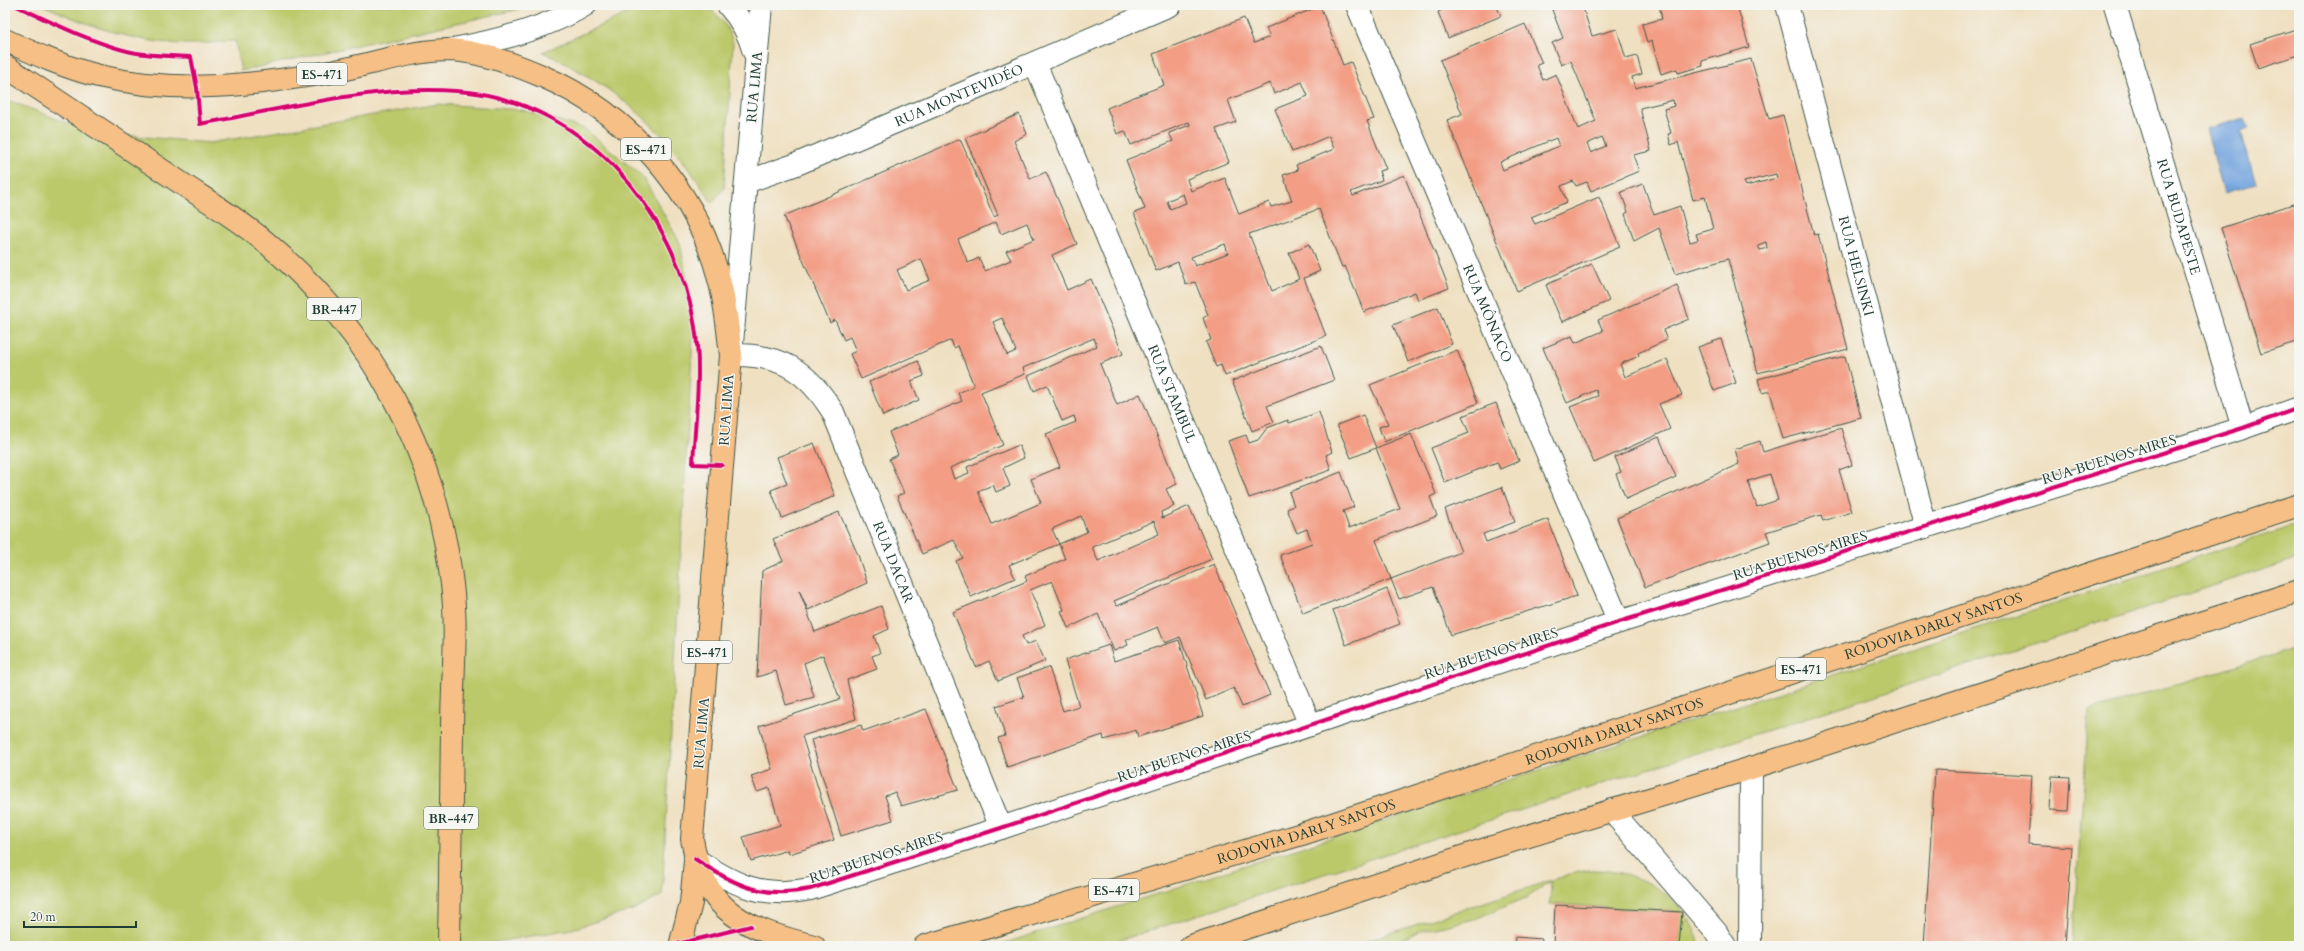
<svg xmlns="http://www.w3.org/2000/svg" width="2304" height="951" font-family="Cardo,serif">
	<rect width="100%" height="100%" fill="#f6f6f2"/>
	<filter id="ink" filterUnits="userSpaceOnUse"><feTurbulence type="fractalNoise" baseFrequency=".025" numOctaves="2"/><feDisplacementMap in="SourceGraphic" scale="8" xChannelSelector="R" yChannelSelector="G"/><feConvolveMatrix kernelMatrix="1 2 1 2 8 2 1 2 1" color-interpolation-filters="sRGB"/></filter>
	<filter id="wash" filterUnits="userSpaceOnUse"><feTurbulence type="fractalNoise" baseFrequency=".012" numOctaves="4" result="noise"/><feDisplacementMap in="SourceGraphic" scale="16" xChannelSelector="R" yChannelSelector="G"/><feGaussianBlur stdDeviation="0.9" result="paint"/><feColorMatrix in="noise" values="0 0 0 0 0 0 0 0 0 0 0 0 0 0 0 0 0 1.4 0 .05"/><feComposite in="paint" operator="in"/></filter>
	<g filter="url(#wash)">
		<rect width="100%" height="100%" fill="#efe0c1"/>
		<g fill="#bcc96b" stroke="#6e8350">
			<path d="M 43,5 L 538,5 L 241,71 L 235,41 C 221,42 208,43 195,44 C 141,45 91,27 43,5 Z"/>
			<path d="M 645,5 C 657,5 693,2 702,5 C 718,12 729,27 733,43 L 724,188 L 712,203 C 666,129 621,90 543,52 Z"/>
			<path d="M 5,99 L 91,132 L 210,143 L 438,104 L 523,110 L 585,129 L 643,177 L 680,243 L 694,316 L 662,895 L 636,909 L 572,929 L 473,946 L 5,946 Z"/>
			<path d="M 2299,524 L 2299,558 L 1102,946 L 996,946 Z"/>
			<path d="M 2299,647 L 2299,946 L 2072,946 L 2089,711 Z"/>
			<path d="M 1589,870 C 1638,869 1687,895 1700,946 L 1679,946 L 1681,912 L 1550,904 L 1551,881 L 1528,897 L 1475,919 L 1417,932 L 1389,946 L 1351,946 L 1570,874 Z"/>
		</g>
		<path fill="#75a4de" stroke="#4a7089" d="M 2245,118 L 2249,128 L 2241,131 L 2256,184 L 2224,193 L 2206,129 Z"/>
		<g id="blocks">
			<g fill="#f39d85" fill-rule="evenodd">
				<path d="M 1442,5 L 1496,5 L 1501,16 L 1448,38 L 1438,12 L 1444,9 Z"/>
				<path d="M 1564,5 L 1582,5 L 1592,36 L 1617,29 L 1626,59 L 1637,56 L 1642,74 L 1632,77 L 1635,88 L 1751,59 L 1769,119 L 1783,115 L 1814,235 L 1818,234 L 1848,349 L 1758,373 L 1728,259 L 1675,274 L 1659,228 L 1634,241 L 1625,214 L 1628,212 L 1621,192 L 1643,184 L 1654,215 L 1680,206 L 1690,242 L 1698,240 L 1696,234 L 1713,229 L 1705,197 L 1693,200 L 1678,142 L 1671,145 L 1668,134 L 1671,133 L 1664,109 L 1674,106 L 1673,100 L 1640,108 L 1651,151 L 1633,155 L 1639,171 L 1591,191 L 1587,182 L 1576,186 L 1573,181 L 1561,186 L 1567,202 L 1531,217 L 1535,224 L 1599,197 L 1620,247 L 1517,291 L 1447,120 L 1462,114 L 1440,60 L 1525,24 L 1542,63 L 1537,65 L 1543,80 L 1556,74 L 1578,129 L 1596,121 L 1571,61 L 1561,65 L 1552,43 L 1563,38 L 1552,10 ZM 1602,137 L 1606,146 L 1591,153 L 1587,144 ZM 1556,138 L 1559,146 L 1503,170 L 1500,162 ZM 1776,174 L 1777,178 L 1746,186 L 1744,182 ZM 1766,242 L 1767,248 L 1760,250 L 1758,245 Z"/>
				<path d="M 1659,5 L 1737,5 L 1749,47 L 1702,61 L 1703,66 L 1678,73 L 1677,69 L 1661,74 L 1652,41 L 1647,43 L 1642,24 L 1662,19 Z"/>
				<path d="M 1320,6 L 1343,65 L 1351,62 L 1374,119 L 1367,121 L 1386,169 L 1379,171 L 1382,180 L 1351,192 L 1353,196 L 1404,175 L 1449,288 L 1418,300 L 1415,292 L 1364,312 L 1345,266 L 1342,267 L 1319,209 L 1249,234 L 1272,291 L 1299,279 L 1289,253 L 1309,244 L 1320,271 L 1304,278 L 1326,336 L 1225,376 L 1221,365 L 1216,367 L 1206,342 L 1211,340 L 1203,318 L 1208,315 L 1195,282 L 1186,285 L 1178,262 L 1156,271 L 1134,213 L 1145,209 L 1126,160 L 1173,141 L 1169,133 L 1190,125 L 1189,122 L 1131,145 L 1125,131 L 1117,134 L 1107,108 L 1164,85 L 1153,54 L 1244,18 L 1254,43 L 1270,37 L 1266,28 ZM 1302,82 L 1308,96 L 1275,109 L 1292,152 L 1329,136 L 1334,149 L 1296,165 L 1298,170 L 1283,175 L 1292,201 L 1271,207 L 1269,202 L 1239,214 L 1225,178 L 1191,191 L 1187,179 L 1229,162 L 1216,129 L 1236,122 L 1228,100 L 1270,83 L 1274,94 ZM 1183,194 L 1186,203 L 1170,209 L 1167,201 ZM 1225,244 L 1228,253 L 1195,266 L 1191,257 Z"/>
				<path d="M 2299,28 L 2299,55 L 2258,68 L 2250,44 Z"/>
				<path d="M 1019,114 L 1027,134 L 1014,141 L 1030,179 L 1046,172 L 1077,244 L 1052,255 L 1067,290 L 1091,279 L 1123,354 L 1100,364 L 1117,405 L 1140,394 L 1177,484 L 1166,489 L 1174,506 L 1161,512 L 1162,518 L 1189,506 L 1212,559 L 1114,601 L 1117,606 L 1214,564 L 1270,695 L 1242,707 L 1234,688 L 1206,700 L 1180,637 L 1165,643 L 1158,627 L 1126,640 L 1128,645 L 1114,651 L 1098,614 L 1068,628 L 1061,611 L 1064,610 L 1052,581 L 1030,590 L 1045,625 L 1022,636 L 1026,645 L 1036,641 L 1045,661 L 998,681 L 989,661 L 976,667 L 953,612 L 1027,581 L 1025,576 L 1065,559 L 1059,544 L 1009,565 L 1015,578 L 971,597 L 956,561 L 963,558 L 954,540 L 922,554 L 897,496 L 904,493 L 889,459 L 898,455 L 889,432 L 962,401 L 958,393 L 974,386 L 958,346 L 954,348 L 951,340 L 861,379 L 850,354 L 856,351 L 850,337 L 844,340 L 835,320 L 830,323 L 784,216 L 960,139 L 994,217 L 998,215 L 965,138 ZM 996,222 L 1001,234 L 1027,223 L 1034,239 L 1006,251 L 1011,260 L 985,271 L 979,258 L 968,263 L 958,239 ZM 921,259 L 930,280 L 906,290 L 897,270 ZM 1002,318 L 1016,351 L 1007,355 L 993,322 ZM 1094,338 L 1097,346 L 1028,376 L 1034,391 L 1047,385 L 1062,421 L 1074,416 L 1076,422 L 1046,434 L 1060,467 L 1031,479 L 1041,503 L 992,524 L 978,491 L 993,485 L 996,492 L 1010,486 L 1003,468 L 1024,458 L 1019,445 L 967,467 L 969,473 L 954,479 L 950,468 L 1003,445 L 981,392 L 1025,374 L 1023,368 ZM 1081,516 L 1087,532 L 1059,544 L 1052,529 ZM 1154,521 L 1159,534 L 1098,561 L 1092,547 Z"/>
				<path d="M 2299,202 L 2299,341 L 2261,353 L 2221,228 Z"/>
				<path d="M 1592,264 L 1609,301 L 1562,322 L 1546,285 Z"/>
				<path d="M 1677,285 L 1689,319 L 1663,330 L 1667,340 L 1638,353 L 1639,356 L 1620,364 L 1625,377 L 1667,359 L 1682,395 L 1659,404 L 1670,429 L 1594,463 L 1570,407 L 1598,396 L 1596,390 L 1567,403 L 1543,348 L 1572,336 L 1575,343 L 1603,331 L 1598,320 Z"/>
				<path d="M 1438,307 L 1452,344 L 1408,362 L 1393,325 Z"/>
				<path d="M 1721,339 L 1736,383 L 1714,391 L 1698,347 Z"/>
				<path d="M 1321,346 L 1334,380 L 1267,406 L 1274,422 L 1252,431 L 1232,381 Z"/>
				<path d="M 1457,350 L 1478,403 L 1384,442 L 1379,427 L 1388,424 L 1370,385 Z"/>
				<path d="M 1845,356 L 1861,418 L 1783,439 L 1770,391 L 1762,393 L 1758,379 Z"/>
				<path d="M 918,361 L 924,376 L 911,381 L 919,400 L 883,416 L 869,382 Z"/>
				<path d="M 1496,403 L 1519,461 L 1500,469 L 1497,462 L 1445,483 L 1431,448 L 1469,433 L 1462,416 Z"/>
				<path d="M 1319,412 L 1332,452 L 1326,455 L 1331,470 L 1249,498 L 1228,441 L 1246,435 L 1249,443 L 1258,440 L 1267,428 L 1288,420 L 1289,423 Z"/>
				<path d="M 1363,415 L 1376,448 L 1351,458 L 1337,425 Z"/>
				<path d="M 1841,428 L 1852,465 L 1839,470 L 1852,512 L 1823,521 L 1821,515 L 1766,532 L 1770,542 L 1645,587 L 1617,518 L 1739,464 L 1735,449 L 1760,441 L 1763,452 ZM 1770,474 L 1778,500 L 1757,507 L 1748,481 Z"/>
				<path d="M 1411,434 L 1436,494 L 1430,497 L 1437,516 L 1376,540 L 1391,579 L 1303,613 L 1280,555 L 1312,543 L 1307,529 L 1297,533 L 1287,509 L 1294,506 L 1289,492 L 1341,472 L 1354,507 L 1343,511 L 1349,528 L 1400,509 L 1376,448 Z"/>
				<path d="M 1659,437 L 1676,477 L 1626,499 L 1616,474 L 1621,472 L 1615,457 Z"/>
				<path d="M 814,443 L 835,496 L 782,518 L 771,490 L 787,484 L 777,457 Z"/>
				<path d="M 1502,487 L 1515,522 L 1483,534 L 1486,542 L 1548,519 L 1577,596 L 1451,635 L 1433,587 L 1399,599 L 1391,579 L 1461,552 L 1445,509 Z"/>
				<path d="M 839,512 L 858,555 L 867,583 L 808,610 L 799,590 L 815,632 L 881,606 L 889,629 L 874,636 L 880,653 L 872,656 L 877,669 L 847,680 L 856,719 L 802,736 L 834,840 L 789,854 L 788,850 L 751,861 L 743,837 L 780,825 L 769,788 L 757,792 L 751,776 L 772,769 L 759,726 L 840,699 L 823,655 L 804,663 L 814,697 L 786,705 L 776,671 L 757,677 L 762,571 L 783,561 L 773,539 Z"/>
				<path d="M 1387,589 L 1400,624 L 1346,645 L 1333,610 Z"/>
				<path d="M 1179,640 L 1203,716 L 1138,737 L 1136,730 L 1104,740 L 1103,735 L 1007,767 L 998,738 L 1005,736 L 996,706 L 1024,697 L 1017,678 L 1049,667 L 1063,711 L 1079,706 L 1065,660 L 1109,645 L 1114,661 Z"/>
				<path d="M 926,709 L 958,790 L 901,806 L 895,792 L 885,796 L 893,820 L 841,836 L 811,740 L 861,725 L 863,731 Z"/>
				<path d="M 1935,770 L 2032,775 L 2028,844 L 2072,847 L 2065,946 L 1924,946 Z"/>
				<path d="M 2052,776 L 2070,777 L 2068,811 L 2050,810 Z"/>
				<path d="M 1555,905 L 1682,912 L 1679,946 L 1553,946 Z"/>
				<path d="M 1515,937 L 1542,939 L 1541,946 L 1514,946 Z"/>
			</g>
		</g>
	</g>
	<g filter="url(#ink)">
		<use href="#blocks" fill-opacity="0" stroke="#3e5549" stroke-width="1"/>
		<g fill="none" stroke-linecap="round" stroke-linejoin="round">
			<g stroke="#3e5549" stroke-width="24">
				<g id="minor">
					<path d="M 728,5 C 741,19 749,34 754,52"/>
					<path id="s1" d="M 761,5 L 731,355 C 781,354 807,370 833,412 L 1001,828"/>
					<path id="s2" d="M 1357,5 L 1619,622"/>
					<path id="s3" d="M 1787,5 L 1926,527"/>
					<path id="s4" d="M 2115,5 L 2243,428"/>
					<path d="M 453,49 C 498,41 545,29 585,5"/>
					<path id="s5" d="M 1035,63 L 1310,725"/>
					<path id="s6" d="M 746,182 L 797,164 L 1170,5"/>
					<path d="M 1611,810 L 1716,932 L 1725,946"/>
					<path d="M 695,859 C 734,885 762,899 810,889 L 1001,828 L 1619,622 L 2243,428 L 2299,408"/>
					<path d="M 1750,946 L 1751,768"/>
				</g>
			</g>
			<g stroke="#3e5549" stroke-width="24">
				<g id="major">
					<path d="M 5,40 C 35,54 66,68 99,76 C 174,94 249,86 325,73 C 362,67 408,51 446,50 C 476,50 514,64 542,76 C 628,113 698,191 720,283 C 726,307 728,331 731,355 L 692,839 C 704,914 748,929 814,946"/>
					<path d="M 5,66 C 61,103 116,140 172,177 C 204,199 239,219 269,245 C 371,332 436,450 452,584 C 458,632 452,681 452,730 C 451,802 450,874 449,946"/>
					<path d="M 680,946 L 691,903 L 695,861"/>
					<path id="s7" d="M 925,946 L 1302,834 L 2299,505"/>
					<path d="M 1191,946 L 1486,849 L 1751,768 L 2299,591"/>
				</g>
			</g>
			<use href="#minor" stroke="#fff" stroke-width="22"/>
			<use href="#major" stroke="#f5bf86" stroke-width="22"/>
			<g stroke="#f6f6f2" stroke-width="6">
				<g id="cycleway">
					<path d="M 14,5 C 51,22 88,41 127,51 C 148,56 170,56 191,57 L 197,88 L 200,124 C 283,109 371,85 456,91 C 580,98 676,209 695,327 C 702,371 695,419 693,464 L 722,465"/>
					<path d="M 695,859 C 734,885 762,899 810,889 L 1001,828 L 1619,622 L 2243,428 L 2299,408"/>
					<path d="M 669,946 L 751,926"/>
				</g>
			</g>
			<use href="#cycleway" stroke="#d6006c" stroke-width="4"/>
		</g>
	</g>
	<g text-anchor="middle" stroke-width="3" stroke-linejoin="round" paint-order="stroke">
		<g fill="#f6f6f2" stroke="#60746d" stroke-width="1">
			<rect x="297" y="63" width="50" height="22" rx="3"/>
			<rect x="621" y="138" width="50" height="22" rx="3"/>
			<rect x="307" y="298" width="54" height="22" rx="3"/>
			<rect x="682" y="641" width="50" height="22" rx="3"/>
			<rect x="1776" y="658" width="50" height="22" rx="3"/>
			<rect x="424" y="807" width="54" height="22" rx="3"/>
			<rect x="1089" y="879" width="50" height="22" rx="3"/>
		</g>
		<g font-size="13" font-weight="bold" fill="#1f3d34">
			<text x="322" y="79">ES-471</text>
			<text x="646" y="154">ES-471</text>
			<text x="334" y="314">BR-447</text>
			<text x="707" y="657">ES-471</text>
			<text x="1801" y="674">ES-471</text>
			<text x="451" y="823">BR-447</text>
			<text x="1114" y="895">ES-471</text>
		</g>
		<g font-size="14" fill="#1f3d34" stroke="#f6f6f2">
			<text transform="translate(754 87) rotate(-85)" y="5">RUA LIMA</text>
			<text dy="5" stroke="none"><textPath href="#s6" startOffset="230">RUA MONTEVIDÉO</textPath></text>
			<text dy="5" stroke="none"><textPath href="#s4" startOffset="221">RUA BUDAPESTE</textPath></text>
			<text dy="5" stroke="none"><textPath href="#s3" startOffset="270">RUA HELSINKI</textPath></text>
			<text dy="5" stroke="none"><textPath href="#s2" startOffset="335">RUA MÔNACO</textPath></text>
			<text dy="5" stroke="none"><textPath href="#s5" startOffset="358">RUA STAMBUL</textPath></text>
			<text transform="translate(726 410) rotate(-86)" y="5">RUA LIMA</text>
			<text transform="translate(2109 459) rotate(-17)" y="5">RUA BUENOS AIRES</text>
			<text transform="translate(1800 555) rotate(-17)" y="5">RUA BUENOS AIRES</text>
			<text dy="5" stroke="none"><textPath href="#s1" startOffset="637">RUA DACAR</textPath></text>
			<text dy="5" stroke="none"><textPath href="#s7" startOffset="1058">RODOVIA DARLY SANTOS</textPath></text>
			<text transform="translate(1491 653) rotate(-18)" y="5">RUA BUENOS AIRES</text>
			<text dy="5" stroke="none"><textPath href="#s7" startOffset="722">RODOVIA DARLY SANTOS</textPath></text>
			<text transform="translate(701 733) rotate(-85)" y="5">RUA LIMA</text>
			<text transform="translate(1184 756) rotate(-18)" y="5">RUA BUENOS AIRES</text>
			<text dy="5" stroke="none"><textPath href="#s7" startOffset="398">RODOVIA DARLY SANTOS</textPath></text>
			<text transform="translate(876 857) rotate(-18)" y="5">RUA BUENOS AIRES</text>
		</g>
	</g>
	<rect width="2304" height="951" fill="none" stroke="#f6f6f2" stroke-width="20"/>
	<path d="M24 921v6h112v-6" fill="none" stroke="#1f3d34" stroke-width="2"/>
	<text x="30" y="921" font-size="12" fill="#1f3d34" stroke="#f6f6f2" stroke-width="3" paint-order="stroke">20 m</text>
</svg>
